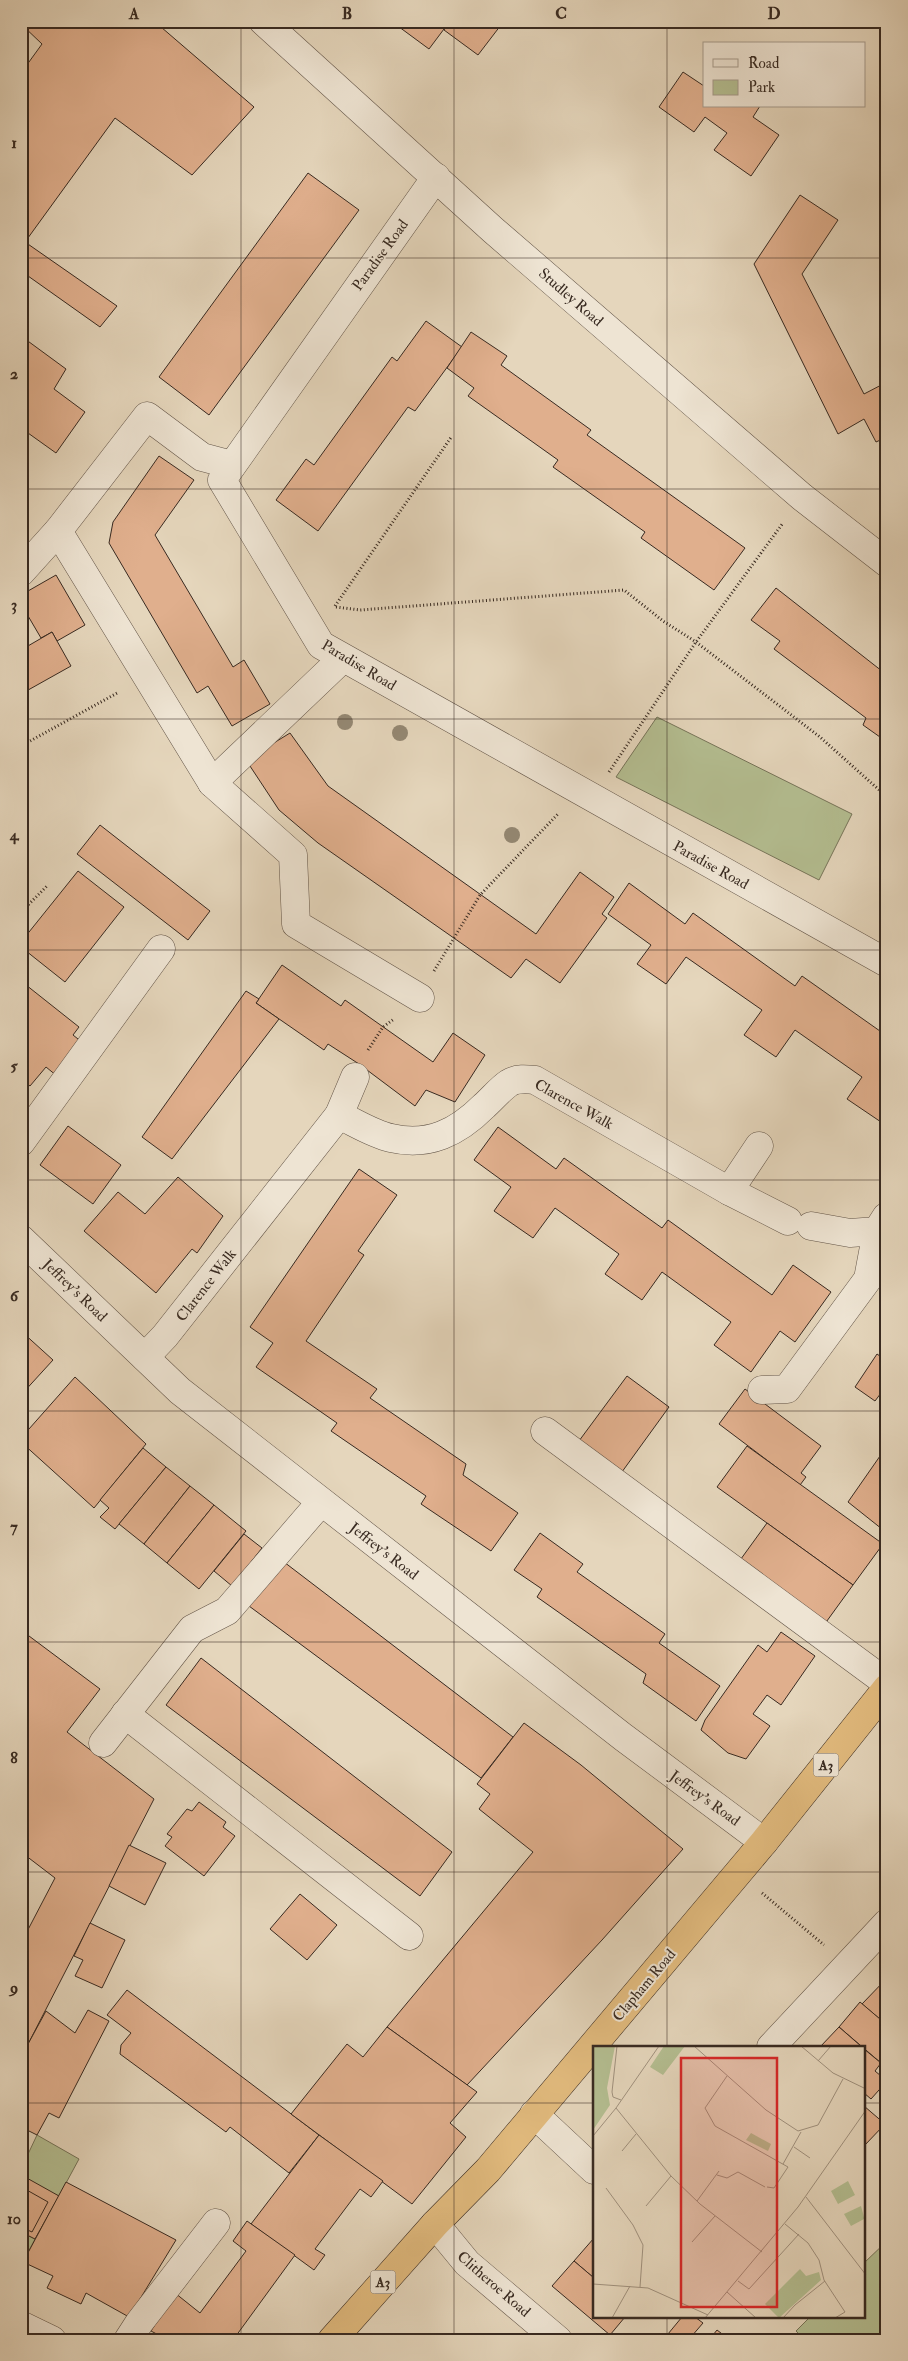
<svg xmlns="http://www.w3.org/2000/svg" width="908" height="2361" font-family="'IM FELL Double Pica',serif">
	<rect width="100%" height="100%" fill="#e5d6bc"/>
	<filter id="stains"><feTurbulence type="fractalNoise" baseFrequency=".004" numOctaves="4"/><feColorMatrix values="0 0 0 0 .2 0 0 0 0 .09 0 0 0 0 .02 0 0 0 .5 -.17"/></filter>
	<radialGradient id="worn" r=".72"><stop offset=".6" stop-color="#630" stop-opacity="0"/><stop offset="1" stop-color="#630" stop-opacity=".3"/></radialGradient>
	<g fill="#b4be91" stroke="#767459">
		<path d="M 657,717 L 852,814 L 819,880 L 616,777 Z"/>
		<path d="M 37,2135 L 79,2159 L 59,2196 L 21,2184 L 21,2169 Z"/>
		<path d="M 21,2232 L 35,2239 L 21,2266 Z"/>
		<path d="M 887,2241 L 887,2340 L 805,2340 L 796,2331 L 810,2317 L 864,2317 L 864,2263 Z"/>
	</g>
	<g fill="#e0af8d" stroke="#382a21">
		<path d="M 21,21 L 154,21 L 254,107 L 192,175 L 115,118 L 25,242 L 117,306 L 100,327 L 21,271 L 21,73 L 42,44 L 21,24 Z"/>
		<path d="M 391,21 L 450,21 L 429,49 Z"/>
		<path d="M 450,21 L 504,21 L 478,55 L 444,30 Z"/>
		<path d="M 21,24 L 27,30 L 21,36 Z"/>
		<path d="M 683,72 L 704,86 L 704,106 L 760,106 L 753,117 L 779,135 L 751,176 L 714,150 L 727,133 L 705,117 L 694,132 L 659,107 Z"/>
		<path d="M 308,173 L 359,210 L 209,415 L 159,377 Z"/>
		<path d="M 800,195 L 838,220 L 802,274 L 864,394 L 887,382 L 887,437 L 876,442 L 864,419 L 838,434 L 754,264 Z"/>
		<path d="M 426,321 L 462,347 L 415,411 L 408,407 L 318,531 L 276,500 L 306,459 L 314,465 L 392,357 L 397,361 Z"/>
		<path d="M 471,332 L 507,356 L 501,365 L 591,430 L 587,435 L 745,548 L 714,590 L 641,538 L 645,532 L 553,467 L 558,460 L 468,396 L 474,388 L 447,368 Z"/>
		<path d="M 21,336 L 66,369 L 54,389 L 85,412 L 56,453 L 21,428 Z"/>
		<path d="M 159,456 L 194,480 L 155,535 L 233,667 L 244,660 L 270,704 L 232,726 L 208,686 L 197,693 L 109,543 L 113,522 Z"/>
		<path d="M 56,575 L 85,625 L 57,641 L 52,632 L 41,638 L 21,604 L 21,595 Z"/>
		<path d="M 776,588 L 887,675 L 887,742 L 863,725 L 866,718 L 774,649 L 780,641 L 751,620 Z"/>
		<path d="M 52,632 L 71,666 L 21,694 L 21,650 Z"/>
		<path d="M 290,733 L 328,786 L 536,934 L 580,872 L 614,897 L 602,914 L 607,918 L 560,983 L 526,959 L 511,978 L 318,843 L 279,810 L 246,760 Z"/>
		<path d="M 100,825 L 210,911 L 188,940 L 77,854 Z"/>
		<path d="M 78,871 L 124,907 L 65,982 L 21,947 L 21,942 Z"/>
		<path d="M 629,883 L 685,924 L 693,913 L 795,986 L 802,976 L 887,1036 L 887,1114 L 881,1122 L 847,1099 L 862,1077 L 795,1030 L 776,1057 L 744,1035 L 762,1010 L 686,957 L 666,984 L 637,964 L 651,945 L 608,914 Z"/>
		<path d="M 282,965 L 341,1006 L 345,1000 L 433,1062 L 453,1033 L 485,1055 L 455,1102 L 426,1090 L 415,1106 L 359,1064 L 328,1044 L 324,1050 L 256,1003 Z"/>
		<path d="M 21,981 L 79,1027 L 73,1035 L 83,1043 L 57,1076 L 46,1067 L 30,1086 L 21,1079 Z"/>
		<path d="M 246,991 L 259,999 L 256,1003 L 279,1019 L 172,1159 L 142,1137 Z"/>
		<path d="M 68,1126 L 121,1165 L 93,1204 L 40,1165 Z"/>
		<path d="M 498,1127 L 556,1169 L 564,1158 L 662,1228 L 668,1220 L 772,1295 L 793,1265 L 831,1292 L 795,1342 L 780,1331 L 751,1372 L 714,1345 L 731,1322 L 662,1272 L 642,1300 L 605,1274 L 619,1254 L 555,1208 L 533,1238 L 494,1211 L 511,1187 L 474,1160 Z"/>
		<path d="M 359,1169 L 397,1195 L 358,1251 L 364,1255 L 306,1341 L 377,1389 L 370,1398 L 466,1464 L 463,1475 L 518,1513 L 491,1551 L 421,1504 L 426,1496 L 331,1431 L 337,1423 L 256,1367 L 273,1343 L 250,1327 Z"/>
		<path d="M 178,1177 L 223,1216 L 197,1253 L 192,1249 L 156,1293 L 84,1231 L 118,1192 L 145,1214 Z"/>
		<path d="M 21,1331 L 53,1360 L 21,1395 Z"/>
		<path d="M 877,1354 L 887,1361 L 887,1385 L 875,1401 L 855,1387 Z"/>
		<path d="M 627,1376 L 669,1407 L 619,1476 L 576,1445 Z"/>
		<path d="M 75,1377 L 146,1444 L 94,1508 L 21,1442 L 21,1438 Z"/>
		<path d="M 745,1389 L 821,1446 L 801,1473 L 806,1477 L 800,1485 L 719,1424 Z"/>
		<path d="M 747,1446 L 883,1544 L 853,1585 L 717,1487 Z"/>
		<path d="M 887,1446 L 887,1533 L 848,1502 Z"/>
		<path d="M 143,1448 L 166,1467 L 115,1529 L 100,1517 L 109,1508 L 100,1500 Z"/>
		<path d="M 166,1467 L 190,1486 L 144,1544 L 119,1524 Z"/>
		<path d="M 190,1486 L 214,1505 L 167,1563 L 144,1544 Z"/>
		<path d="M 214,1505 L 246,1531 L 199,1589 L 167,1563 Z"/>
		<path d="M 767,1523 L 853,1585 L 824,1625 L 738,1563 Z"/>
		<path d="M 540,1533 L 583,1564 L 577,1572 L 665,1634 L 659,1643 L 720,1686 L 696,1721 L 643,1683 L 646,1674 L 537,1597 L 542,1589 L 514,1570 Z"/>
		<path d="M 244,1534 L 262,1548 L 232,1586 L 214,1571 Z"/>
		<path d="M 21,1558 L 28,1563 L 21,1572 Z"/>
		<path d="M 284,1562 L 513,1737 L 481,1778 L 249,1606 Z"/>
		<path d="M 21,1630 L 100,1689 L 67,1732 L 154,1799 L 25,2050 L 21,2048 L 21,1943 L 55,1878 L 21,1852 Z"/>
		<path d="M 781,1632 L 815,1656 L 781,1705 L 767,1695 L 753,1714 L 770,1726 L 746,1759 L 728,1753 L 701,1730 L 705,1720 L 758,1645 L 767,1652 Z"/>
		<path d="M 201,1658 L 452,1852 L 420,1896 L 166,1705 Z"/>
		<path d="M 524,1723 L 581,1765 L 683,1849 L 602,1940 L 467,2085 L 387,2027 L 533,1852 L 479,1809 L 490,1794 L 477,1784 Z"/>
		<path d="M 199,1802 L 226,1822 L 223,1827 L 235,1836 L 204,1876 L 165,1846 L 172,1837 L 167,1834 L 187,1809 L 192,1811 Z"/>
		<path d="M 129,1845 L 166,1863 L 145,1905 L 109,1886 Z"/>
		<path d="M 300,1894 L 337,1925 L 307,1960 L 270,1929 Z"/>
		<path d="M 90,1923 L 125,1940 L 102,1988 L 75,1976 L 83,1960 L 74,1956 Z"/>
		<path d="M 887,1978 L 887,2025 L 862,2004 Z"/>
		<path d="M 127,1990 L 319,2135 L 289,2173 L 230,2127 L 226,2132 L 120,2054 L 121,2045 L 131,2033 L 107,2015 Z"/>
		<path d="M 860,2002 L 887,2025 L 887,2056 L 881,2063 L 839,2027 Z"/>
		<path d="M 88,2010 L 109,2021 L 59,2118 L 49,2113 L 37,2135 L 21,2127 L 21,2057 L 46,2011 L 75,2033 Z"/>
		<path d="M 387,2027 L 477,2092 L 450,2123 L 466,2137 L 412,2204 L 291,2114 L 347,2044 L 363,2057 Z"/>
		<path d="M 839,2027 L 862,2047 L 820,2047 Z"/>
		<path d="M 864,2049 L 881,2063 L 875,2071 L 887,2081 L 871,2099 L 864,2093 Z"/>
		<path d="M 864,2106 L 885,2124 L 864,2146 Z"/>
		<path d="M 319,2135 L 383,2181 L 371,2197 L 360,2189 L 315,2249 L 325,2255 L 314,2270 L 251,2224 Z"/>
		<path d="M 25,2177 L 59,2196 L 35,2239 L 21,2232 L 21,2184 Z"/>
		<path d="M 66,2182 L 176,2240 L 129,2317 L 86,2293 L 81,2304 L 47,2288 L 53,2276 L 23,2262 Z"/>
		<path d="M 25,2189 L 48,2202 L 32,2232 L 21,2227 L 21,2196 Z"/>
		<path d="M 247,2221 L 295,2255 L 233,2340 L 168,2340 L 151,2331 L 175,2293 L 200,2313 L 246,2251 L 233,2241 Z"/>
		<path d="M 594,2238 L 594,2278 L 574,2261 Z"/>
		<path d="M 574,2261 L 594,2278 L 594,2317 L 625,2317 L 610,2335 L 552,2286 Z"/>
		<path d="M 682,2317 L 695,2317 L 703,2323 L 691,2337 L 694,2340 L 663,2340 Z"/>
		<path d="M 717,2330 L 730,2340 L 709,2340 Z"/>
	</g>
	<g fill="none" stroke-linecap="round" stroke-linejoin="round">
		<g stroke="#635548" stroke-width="29">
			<g id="minor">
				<path d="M 263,21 L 493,230 L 802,497 L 887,563"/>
				<path d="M 436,177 L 222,480 L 321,645 L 887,963"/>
				<path d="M 232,465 L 202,457 L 147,416 L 58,531 L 212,783 L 293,855 L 296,924 L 420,998"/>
				<path d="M 21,572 L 58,531"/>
				<path d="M 212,783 L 343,658"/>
				<path d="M 339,1115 C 356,1123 373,1134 391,1138 C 429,1147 458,1132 484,1106 C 492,1099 500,1089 509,1083 C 517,1078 526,1079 535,1080 L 729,1191 L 788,1221"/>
				<path d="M 21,1142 L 161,949"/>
				<path d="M 729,1191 L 759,1146"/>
				<path d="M 811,1226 L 850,1233 L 877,1231 L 886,1217"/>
				<path d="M 21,1239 L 180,1391 L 623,1737 L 764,1842"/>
				<path d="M 145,1357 L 165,1336 L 339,1115 L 355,1077"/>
				<path d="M 762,1390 L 787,1389 L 868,1279 L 877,1231"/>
				<path d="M 545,1431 L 887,1683"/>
				<path d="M 125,1714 L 409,1936"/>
				<path d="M 103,1743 L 192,1629 L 227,1611 L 321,1502"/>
				<path d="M 771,2047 L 887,1923"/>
				<path d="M 534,2114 L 594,2170"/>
				<path d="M 435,2224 L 467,2263 L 558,2340"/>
				<path d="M 21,2325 L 52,2340"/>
				<path d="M 128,2340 L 139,2323 L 216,2223"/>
			</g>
		</g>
		<g stroke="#382a21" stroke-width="29">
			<path id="highway" d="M 332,2340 L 435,2224 L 488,2170 L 764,1842 L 887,1688"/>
		</g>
		<g stroke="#382a21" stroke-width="3" stroke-dasharray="1 2.5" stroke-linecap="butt">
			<path d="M 335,606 L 452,436"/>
			<path d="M 336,607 L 360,610 L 624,590 L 663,621 L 696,642 L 820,737 L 887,797"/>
			<path d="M 21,746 L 119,692"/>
			<path d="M 609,772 L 696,642 L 783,523"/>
			<path d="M 21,912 L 48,885"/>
			<path d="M 434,971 L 480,895 L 558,814"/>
			<path d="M 368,1050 L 383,1027 L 394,1019"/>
			<path d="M 762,1893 L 824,1945"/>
		</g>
		<use href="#minor" stroke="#eee4d3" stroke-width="28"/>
		<use href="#highway" stroke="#e2bb7e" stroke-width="28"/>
	</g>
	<g fill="#948873">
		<circle cx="345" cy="722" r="8"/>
		<circle cx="400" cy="733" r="8"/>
		<circle cx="512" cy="835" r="8"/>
	</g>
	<path fill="none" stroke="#382a21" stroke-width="1" stroke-opacity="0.55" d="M 241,21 L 241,2340M 454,21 L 454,2340M 667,21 L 667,2047M 21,258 L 887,258M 21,489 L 887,489M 21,719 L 887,719M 21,950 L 887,950M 21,1180 L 887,1180M 21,1411 L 887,1411M 21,1642 L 887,1642M 21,1872 L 887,1872M 21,2103 L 594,2103M 864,2103 L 887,2103M 667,2317 L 667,2340"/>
	<g text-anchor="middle" stroke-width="4" stroke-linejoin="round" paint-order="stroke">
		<g fill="#eee4d3" stroke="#6f6256" stroke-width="1">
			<rect x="813.5" y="1753.5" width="25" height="23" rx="4"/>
			<rect x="370.5" y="2270.5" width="25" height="23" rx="4"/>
		</g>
		<g font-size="14" font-weight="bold" fill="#382a21">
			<text x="826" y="1770">A3</text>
			<text x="383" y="2287">A3</text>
		</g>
		<g font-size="15" fill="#382a21" stroke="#eee4d3">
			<text transform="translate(380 255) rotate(-54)" y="5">Paradise Road</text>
			<text transform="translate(571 297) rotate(41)" y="5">Studley Road</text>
			<text transform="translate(359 665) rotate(31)" y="5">Paradise Road</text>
			<text transform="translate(711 865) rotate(29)" y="5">Paradise Road</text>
			<text transform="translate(574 1104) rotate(29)" y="5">Clarence Walk</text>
			<text transform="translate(206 1285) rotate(-52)" y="5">Clarence Walk</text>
			<text transform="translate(75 1290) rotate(44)" y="5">Jeffrey's Road</text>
			<text transform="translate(384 1551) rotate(38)" y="5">Jeffrey's Road</text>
			<text transform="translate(705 1798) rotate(36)" y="5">Jeffrey's Road</text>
			<text transform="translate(644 1985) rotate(-50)" y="5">Clapham Road</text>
			<text transform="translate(494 2284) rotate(41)" y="5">Clitheroe Road</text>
		</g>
	</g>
	<g transform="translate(593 2046)">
		<rect width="272" height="272" fill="#e5d6bc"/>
		<path d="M 0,0 L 22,0 L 14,42 L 17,59 L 0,84 ZM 71,0 L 92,0 L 70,29 L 57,21 ZM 158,87 L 178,98 L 175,105 L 153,94 ZM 255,135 L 262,149 L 245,158 L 238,145 ZM 268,160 L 272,175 L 271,173 L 258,180 L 251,168 ZM 207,223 L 213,230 L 226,226 L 228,234 L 186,272 L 172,258 Z" fill="#b4be91"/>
		<path fill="none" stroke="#a0917e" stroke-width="1" d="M 24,0 L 19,46 L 20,51 L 28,54M 101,0 L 173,64 L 205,85 L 225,79 L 250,33M 208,0 L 240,27 L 273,43M 225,15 L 238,0M 134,30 L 112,62 L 122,80 L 195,121 L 181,142 L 174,141M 23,62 L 78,130 L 107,158 L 169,206M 23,62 L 66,0M 0,90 L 23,62M 201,101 L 217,112M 29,105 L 43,88M 190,118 L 208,86M 124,129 L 134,132 L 145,126 L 172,141M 13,142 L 40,179 L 50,199 L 47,241M 213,151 L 273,229M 104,155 L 126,125M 53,160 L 78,130M 192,178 L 215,197 L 226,214 L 231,234 L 252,266 L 242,272M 99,196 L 122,170M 145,235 L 156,243 L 206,188M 0,238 L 55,242 L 115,269M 134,246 L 163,272M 19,272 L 37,240M 112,272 L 205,161 L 273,64M 190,272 L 202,259 L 232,235"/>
		<path fill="#d62828" fill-opacity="0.15" stroke="#d62828" stroke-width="2.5" d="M 88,12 L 184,12 L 184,261 L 88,261 Z"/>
		<rect width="272" height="272" fill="none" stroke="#382a21" stroke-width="2.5"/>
	</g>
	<rect width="908" height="2361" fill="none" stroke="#e5d6bc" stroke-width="55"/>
	<rect x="703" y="42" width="162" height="65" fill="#eee4d3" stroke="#a59a8c"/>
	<rect x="713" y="59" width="25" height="8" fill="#eee4d3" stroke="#a59a8c"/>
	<text x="748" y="68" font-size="15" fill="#382a21">Road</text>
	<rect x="713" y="80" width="25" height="15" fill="#b4be91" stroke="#a59a8c"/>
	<text x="748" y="92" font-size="15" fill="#382a21">Park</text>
	<rect x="28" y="28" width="852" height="2306" fill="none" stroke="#382a21" stroke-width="2"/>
	<g font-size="16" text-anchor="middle" font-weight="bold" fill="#382a21">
		<text x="134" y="19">A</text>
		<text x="347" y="19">B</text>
		<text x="561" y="19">C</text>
		<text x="774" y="19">D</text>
		<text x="14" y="148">1</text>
		<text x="14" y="379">2</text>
		<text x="14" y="610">3</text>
		<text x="14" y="840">4</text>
		<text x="14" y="1071">5</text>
		<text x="14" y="1301">6</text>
		<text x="14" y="1532">7</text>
		<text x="14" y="1763">8</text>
		<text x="14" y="1993">9</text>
		<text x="14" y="2224">10</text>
	</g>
	<rect width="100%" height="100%" filter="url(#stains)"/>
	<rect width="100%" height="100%" fill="url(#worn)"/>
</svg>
